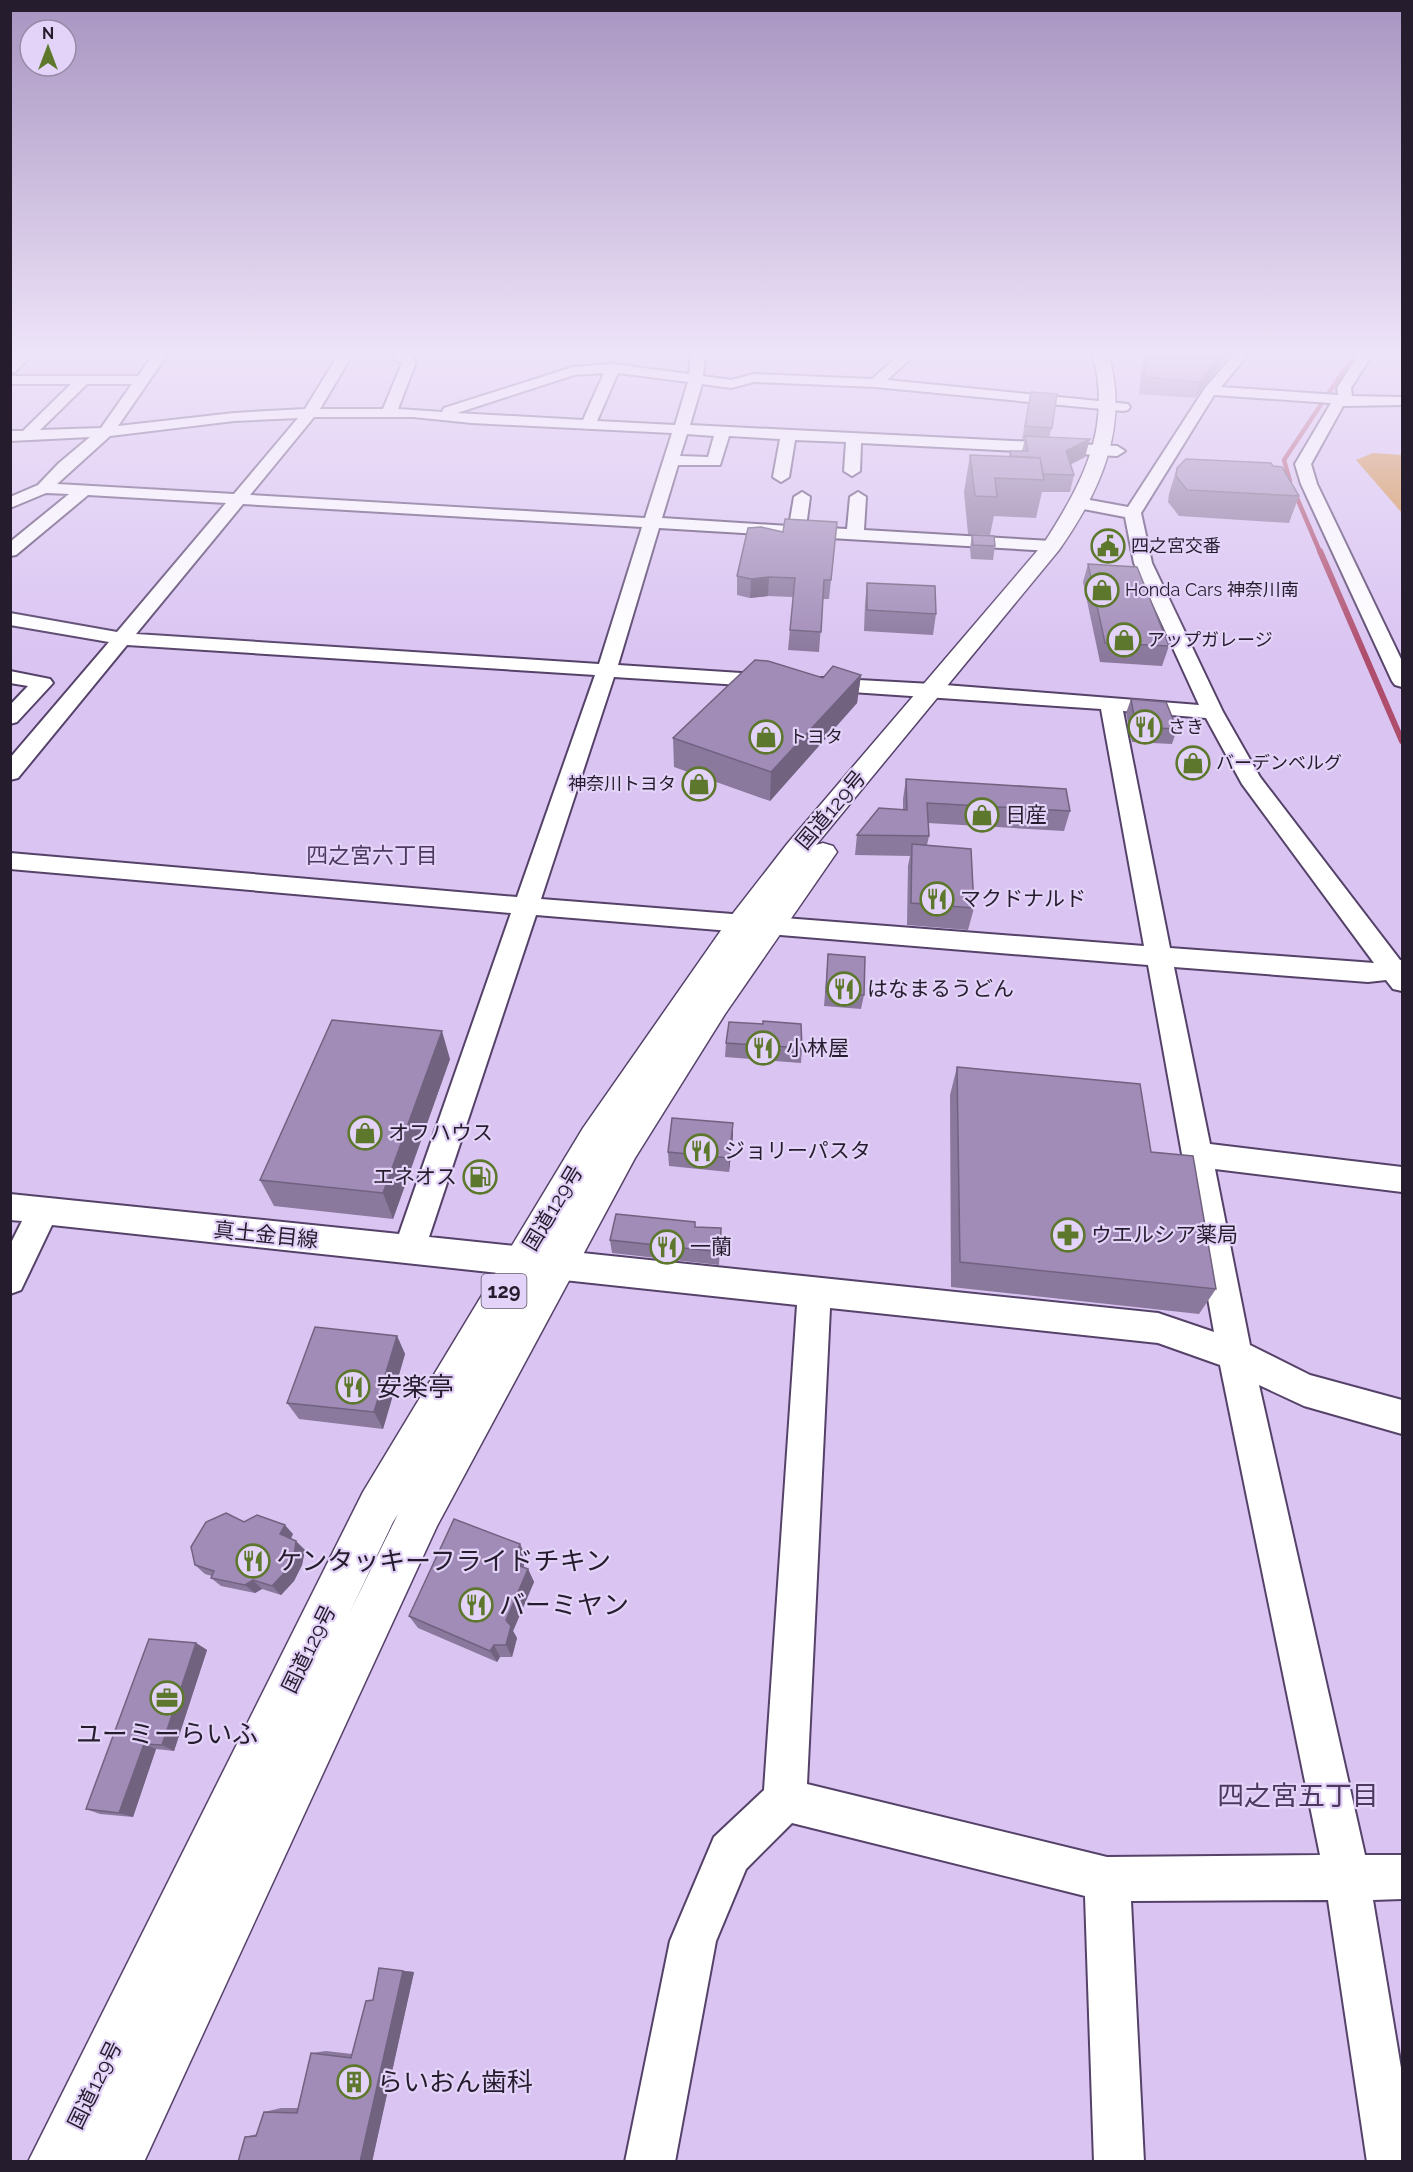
<svg xmlns="http://www.w3.org/2000/svg" width="1413" height="2172" font-family="Raleway,'Noto Sans JP',sans-serif">
	<rect width="100%" height="100%" fill="#dac4f2"/>
	<path fill="#d28b3a" d="M 1373,453 L 1402,455 L 1402,513 L 1356,460 Z"/>
	<g fill="none" stroke-linecap="round" stroke-linejoin="round">
		<g stroke="#ae4e6c" stroke-width="4.5">
			<path d="M 1290,481 L 1284,460 L 1356,352"/>
			<path d="M 1294,491 L 1320,552"/>
		</g>
		<path stroke="#ae4e6c" stroke-width="6" d="M 1320,551 L 1402,741"/>
		<g stroke="#554269" stroke-width="4">
			<g id="minor">
				<path d="M 19,352 L 34,352 L 15,372 L 10,373 L 10,361 Z"/>
				<path d="M 155,352 L 169,352 L 118,426 L 234,413 L 305,409 L 340,352 L 354,352 L 320,409 L 383,409 L 402,363 L 393,358 L 392,352 L 406,352 L 416,362 L 398,409 L 442,412 L 444,408 L 573,367 L 613,364 L 689,374 L 691,352 L 705,352 L 703,376 L 731,380 L 754,374 L 872,379 L 903,352 L 918,352 L 887,380 L 1128,404 L 1130,407 L 1128,410 L 1123,411 L 875,387 L 754,382 L 731,388 L 702,384 L 690,425 L 1117,446 L 1125,451 L 1117,456 L 861,443 L 860,471 L 852,476 L 844,471 L 846,442 L 795,440 L 789,477 L 781,482 L 773,477 L 780,439 L 729,436 L 720,465 L 678,465 L 662,518 L 789,526 L 794,497 L 802,492 L 810,497 L 806,527 L 847,529 L 850,497 L 858,492 L 866,497 L 864,530 L 1052,541 L 1058,542 L 1061,546 L 1058,550 L 1052,551 L 659,528 L 618,665 L 773,675 L 780,677 L 783,681 L 780,685 L 773,687 L 614,677 L 541,899 L 1144,946 L 1101,709 L 822,690 L 815,688 L 812,684 L 815,680 L 822,678 L 932,684 L 1199,705 L 1134,563 L 1125,517 L 1073,507 L 1071,503 L 1079,498 L 1128,507 L 1205,388 L 1236,352 L 1250,352 L 1221,387 L 1338,395 L 1337,388 L 1360,352 L 1374,352 L 1351,388 L 1352,396 L 1402,397 L 1402,405 L 1343,406 L 1311,464 L 1317,484 L 1402,661 L 1402,687 L 1395,685 L 1392,681 L 1301,484 L 1295,464 L 1331,403 L 1214,395 L 1141,513 L 1152,563 L 1223,712 L 1260,777 L 1400,960 L 1402,960 L 1402,991 L 1393,989 L 1386,980 L 1368,982 L 1174,967 L 1210,1144 L 1402,1167 L 1402,1192 L 1215,1169 L 1250,1345 L 1310,1375 L 1402,1400 L 1402,1434 L 1304,1406 L 1259,1385 L 1365,1855 L 1402,1855 L 1402,1899 L 1373,1900 L 1402,2074 L 1402,2162 L 1367,2162 L 1328,1900 L 1131,1901 L 1144,2162 L 1094,2162 L 1085,1896 L 792,1823 L 746,1869 L 716,1941 L 675,2162 L 625,2162 L 670,1941 L 714,1837 L 764,1790 L 797,1305 L 52,1225 L 21,1290 L 10,1294 L 10,1245 L 22,1221 L 10,1220 L 10,1194 L 399,1234 L 511,913 L 10,869 L 10,853 L 517,897 L 595,675 L 127,645 L 18,778 L 10,780 L 10,758 L 109,642 L 10,625 L 10,613 L 117,632 L 226,503 L 88,495 L 16,555 L 10,556 L 10,542 L 69,494 L 46,493 L 10,508 L 10,497 L 38,485 L 59,463 L 90,437 L 10,441 L 10,431 L 23,431 L 71,384 L 10,384 L 10,376 L 138,376 ZM 604,373 L 583,420 L 457,413 L 574,375 ZM 618,373 L 688,382 L 675,425 L 597,421 ZM 87,384 L 132,384 L 101,428 L 40,430 ZM 314,417 L 413,417 L 472,423 L 672,433 L 645,518 L 250,495 ZM 298,418 L 234,494 L 57,484 L 110,436 L 234,421 ZM 687,434 L 714,436 L 708,457 L 680,456 ZM 243,504 L 642,527 L 599,664 L 136,634 ZM 1123,711 L 1206,718 L 1242,784 L 1374,963 L 1170,948 ZM 536,915 L 1148,965 L 1214,1332 L 1158,1313 L 429,1237 ZM 830,1308 L 1158,1343 L 1220,1365 L 1320,1855 L 1107,1857 L 807,1784 Z"/>
				<path d="M 10,671 L 50,679 L 53,683 L 17,722 L 10,724 L 10,705 L 28,686 L 10,683 Z"/>
			</g>
		</g>
		<g stroke="#554269" stroke-width="3">
			<path id="highway" d="M 1092,352 L 1108,352 C 1130,426 1101,490 1059,550 L 816,845 L 823,843 L 833,846 L 837,852 L 725,1014 L 635,1158 L 437,1526 L 144,2162 L 28,2162 L 363,1492 L 583,1128 L 731,916 L 787,844 L 1044,543 C 1083,482 1113,427 1092,352 ZM 398,1514 L 349,1614 L 393,1522 Z"/>
		</g>
		<use href="#minor" fill="#fff" fill-rule="evenodd"/>
		<use href="#highway" fill="#fff" fill-rule="evenodd"/>
	</g>
	<g fill="#8a789d">
		<path d="M 1143,352 L 1228,352 L 1227,356 L 1195,398 L 1139,394 Z"/>
		<path d="M 1031,392 L 1052,428 L 1049,437 L 1085,457 L 1071,464 L 1074,475 L 1070,492 L 1042,492 L 1036,518 L 994,516 L 990,535 L 968,534 L 964,492 L 970,455 L 1009,456 L 1010,451 L 1022,451 L 1025,439 L 1022,439 Z"/>
		<path d="M 1177,468 L 1299,496 L 1289,523 L 1179,516 L 1168,502 L 1169,494 Z"/>
		<path d="M 837,522 L 829,599 L 823,599 L 819,652 L 788,650 L 793,597 L 768,596 L 750,598 L 737,595 L 737,576 L 783,532 Z"/>
		<path d="M 972,535 L 995,546 L 993,560 L 971,559 L 970,548 Z"/>
		<path d="M 1088,564 L 1169,646 L 1162,666 L 1100,662 L 1083,582 Z"/>
		<path d="M 867,583 L 936,614 L 933,635 L 864,631 L 865,604 Z"/>
		<path d="M 861,675 L 857,703 L 770,801 L 674,767 L 673,738 L 823,678 Z"/>
		<path d="M 1131,699 L 1177,729 L 1172,744 L 1132,742 L 1126,713 Z"/>
		<path d="M 906,779 L 1070,811 L 1064,831 L 928,823 L 929,836 L 927,845 L 974,908 L 968,930 L 907,925 L 908,866 L 910,856 L 855,855 L 857,835 L 903,810 L 903,799 Z"/>
		<path d="M 828,954 L 864,995 L 861,1009 L 824,1006 Z"/>
		<path d="M 726,1043 L 802,1048 L 801,1063 L 725,1057 Z"/>
		<path d="M 450,1059 L 393,1219 L 274,1206 L 260,1180 Z"/>
		<path d="M 957,1067 L 1151,1152 L 1216,1289 L 1199,1314 L 951,1287 L 950,1095 Z"/>
		<path d="M 733,1136 L 729,1172 L 669,1166 L 668,1152 Z"/>
		<path d="M 695,1227 L 721,1228 L 719,1265 L 612,1253 L 610,1240 Z"/>
		<path d="M 397,1336 L 405,1354 L 383,1429 L 299,1419 L 287,1403 Z"/>
		<path d="M 244,1522 L 293,1534 L 291,1539 L 305,1550 L 302,1565 L 294,1581 L 281,1595 L 262,1589 L 255,1593 L 221,1586 L 211,1578 L 212,1576 L 205,1574 L 195,1565 Z"/>
		<path d="M 520,1544 L 526,1558 L 523,1567 L 528,1569 L 534,1582 L 513,1631 L 517,1638 L 512,1657 L 500,1657 L 497,1662 L 418,1628 L 409,1616 Z"/>
		<path d="M 196,1643 L 207,1650 L 174,1751 L 156,1749 L 133,1817 L 100,1814 L 86,1809 Z"/>
		<path d="M 379,1968 L 414,1972 L 372,2162 L 245,2137 L 257,2134 L 264,2112 L 281,2108 L 298,2108 L 311,2053 L 326,2051 L 352,2054 L 373,2000 Z"/>
	</g>
	<g fill="#716280">
		<path d="M 1223,352 L 1228,352 L 1227,356 L 1195,398 L 1200,382 Z"/>
		<path d="M 1090,439 L 1085,457 L 1062,469 L 1066,451 Z"/>
		<path d="M 769,577 L 768,596 L 750,598 L 751,579 Z"/>
		<path d="M 861,675 L 857,703 L 770,801 L 771,772 Z"/>
		<path d="M 442,1031 L 450,1059 L 393,1219 L 383,1193 Z"/>
		<path d="M 733,1123 L 733,1136 L 729,1172 L 729,1158 Z"/>
		<path d="M 397,1336 L 405,1354 L 383,1429 L 374,1412 Z"/>
		<path d="M 285,1525 L 293,1534 L 288,1543 L 280,1534 Z"/>
		<path d="M 296,1541 L 305,1550 L 302,1565 L 294,1581 L 281,1595 L 272,1586 Z"/>
		<path d="M 520,1544 L 526,1558 L 520,1578 L 514,1564 Z"/>
		<path d="M 528,1569 L 534,1582 L 513,1631 L 517,1638 L 512,1657 L 506,1645 L 506,1620 Z"/>
		<path d="M 253,1580 L 262,1589 L 255,1593 L 245,1585 Z"/>
		<path d="M 196,1643 L 207,1650 L 174,1751 L 162,1745 Z"/>
		<path d="M 494,1645 L 500,1657 L 497,1662 L 490,1651 Z"/>
		<path d="M 144,1744 L 156,1749 L 133,1817 L 119,1813 Z"/>
		<path d="M 403,1971 L 414,1972 L 372,2162 L 360,2162 Z"/>
	</g>
	<g fill="#a18cb7" stroke="#716280" stroke-width="1.5">
		<path d="M 1146,352 L 1223,352 L 1200,382 L 1144,377 Z"/>
		<path d="M 1031,392 L 1057,394 L 1052,428 L 1025,426 Z"/>
		<path d="M 1025,436 L 1090,439 L 1066,451 L 1074,475 L 1043,474 L 1040,458 L 1011,456 L 1010,451 L 1028,451 Z"/>
		<path d="M 970,455 L 1040,458 L 1044,480 L 995,478 L 997,497 L 975,496 Z"/>
		<path d="M 1186,459 L 1271,463 L 1273,466 L 1282,467 L 1299,496 L 1187,490 L 1176,476 L 1177,468 Z"/>
		<path d="M 785,519 L 837,522 L 831,580 L 824,580 L 821,632 L 790,630 L 795,578 L 769,577 L 751,579 L 737,576 L 748,528 L 761,527 L 783,532 Z"/>
		<path d="M 972,535 L 994,536 L 995,546 L 973,545 Z"/>
		<path d="M 1088,564 L 1137,567 L 1169,646 L 1105,643 Z"/>
		<path d="M 867,583 L 935,586 L 936,614 L 867,610 Z"/>
		<path d="M 755,660 L 768,661 L 823,678 L 833,666 L 861,675 L 771,772 L 673,738 Z"/>
		<path d="M 1131,699 L 1166,702 L 1177,729 L 1136,727 Z"/>
		<path d="M 906,779 L 1066,789 L 1070,811 L 927,803 L 929,836 L 857,835 L 879,808 L 907,810 Z"/>
		<path d="M 912,844 L 971,849 L 974,908 L 911,903 Z"/>
		<path d="M 828,954 L 865,957 L 864,995 L 826,992 Z"/>
		<path d="M 332,1020 L 442,1031 L 383,1193 L 260,1180 Z"/>
		<path d="M 763,1021 L 801,1024 L 802,1048 L 726,1043 L 729,1022 L 763,1024 Z"/>
		<path d="M 957,1067 L 1140,1084 L 1151,1152 L 1193,1156 L 1216,1289 L 960,1262 Z"/>
		<path d="M 672,1118 L 733,1123 L 729,1158 L 668,1152 Z"/>
		<path d="M 616,1214 L 695,1222 L 695,1227 L 721,1228 L 720,1252 L 610,1240 Z"/>
		<path d="M 315,1327 L 397,1336 L 374,1412 L 287,1403 Z"/>
		<path d="M 226,1513 L 244,1522 L 257,1515 L 285,1525 L 280,1534 L 296,1541 L 294,1556 L 285,1572 L 272,1586 L 253,1580 L 245,1585 L 211,1578 L 214,1571 L 195,1565 L 191,1547 L 206,1522 Z"/>
		<path d="M 454,1519 L 520,1544 L 514,1564 L 528,1569 L 506,1620 L 511,1626 L 506,1645 L 494,1645 L 490,1651 L 409,1616 Z"/>
		<path d="M 149,1639 L 196,1643 L 162,1745 L 144,1744 L 119,1813 L 86,1809 Z"/>
		<path d="M 379,1968 L 403,1971 L 360,2162 L 238,2162 L 245,2137 L 256,2136 L 264,2112 L 297,2113 L 311,2053 L 351,2058 L 366,2001 L 373,2000 Z"/>
	</g>
	<linearGradient id="sky" x2="0" y2="1"><stop stop-color="#a894c1"/><stop offset="0.54" stop-color="#eee4f9"/><stop offset="1" stop-color="#eee4f9" stop-opacity="0"/></linearGradient>
	<rect width="1413" height="656" fill="url(#sky)"/>
	<defs>
		<g id="civic-ring" transform="scale(1.725)"><circle r="9.5" fill="#e4d3f8" stroke="#5d782c" stroke-width="1.5"/><path d="M-.6-6.5H3V-4.5H.6V-3L4-1V1h2V6H-6V1h2V-1L-.6-3ZM-1.2 2.5V6h2.4V2.5Z" fill="#5d782c"/></g>
		<g id="shop-ring" transform="scale(1.725)"><circle r="9.5" fill="#e4d3f8" stroke="#5d782c" stroke-width="1.5"/><path d="M-5-2.5h2.3a2.7 3.5 0 0 1 5.4 0H5L5.5 6h-11ZM-1.5-2.5h3a1.5 2.3 0 0 0-3 0Z" fill="#5d782c"/></g>
		<g id="restaurant-ring" transform="scale(1.725)"><circle r="9.5" fill="#e4d3f8" stroke="#5d782c" stroke-width="1.5"/><path d="M-5-6h1v4h1v-4h1v4h1v-4h1v5L-1.5 .5V6h-2V.5L-5-1ZM5-6V6H3V1.5H1.5Q1.5-4 5-6Z" fill="#5d782c"/></g>
		<g id="fuel-ring" transform="scale(1.725)"><circle r="9.5" fill="#e4d3f8" stroke="#5d782c" stroke-width="1.5"/><path d="M-5.5-6h7V0h2V4h1.3V-2.5L3-4.5l.8-.8L6-3V5H2.5V1h-1V6h-7ZM-4.2-4.7v3.2H.2V-4.7Z" fill="#5d782c"/></g>
		<g id="pharmacy-ring" transform="scale(1.725)"><circle r="9.5" fill="#e4d3f8" stroke="#5d782c" stroke-width="1.5"/><path d="M-2-6h4v4h4v4h-4v4h-4v-4h-4v-4h4Z" fill="#5d782c"/></g>
		<g id="office-ring" transform="scale(1.725)"><circle r="9.5" fill="#e4d3f8" stroke="#5d782c" stroke-width="1.5"/><path d="M-6-3h4V-5.5h4V-3h4V5H-6ZM-1-4.5V-3h2v-1.5ZM-6 0V1H6V0Z" fill="#5d782c"/></g>
		<g id="building-ring" transform="scale(1.725)"><circle r="9.5" fill="#e4d3f8" stroke="#5d782c" stroke-width="1.5"/><path d="M-4-6H4V6H1V3H-1V6H-4ZM-2.5-4.3h1.7v1.8h-1.7ZM.8-4.3h1.7v1.8H.8ZM-2.5-1h1.7V.8h-1.7ZM.8-1h1.7V.8H.8Z" fill="#5d782c"/></g>
	</defs>
	<g fill-rule="evenodd">
		<use href="#civic-ring" x="1108" y="546"/>
		<use href="#shop-ring" x="1102" y="590"/>
		<use href="#shop-ring" x="1124" y="640"/>
		<use href="#restaurant-ring" x="1145" y="727"/>
		<use href="#shop-ring" x="766" y="737"/>
		<use href="#shop-ring" x="1193" y="763"/>
		<use href="#shop-ring" x="699" y="784"/>
		<use href="#shop-ring" x="982" y="815"/>
		<use href="#restaurant-ring" x="937" y="899"/>
		<use href="#restaurant-ring" x="844" y="989"/>
		<use href="#restaurant-ring" x="763" y="1048"/>
		<use href="#shop-ring" x="365" y="1133"/>
		<use href="#restaurant-ring" x="701" y="1151"/>
		<use href="#fuel-ring" x="480" y="1177"/>
		<use href="#pharmacy-ring" x="1068" y="1235"/>
		<use href="#restaurant-ring" x="667" y="1247"/>
		<use href="#restaurant-ring" x="353" y="1387"/>
		<use href="#restaurant-ring" x="253" y="1561"/>
		<use href="#restaurant-ring" x="476" y="1605"/>
		<use href="#office-ring" x="167" y="1698"/>
		<use href="#building-ring" x="354" y="2082"/>
	</g>
	<g text-anchor="middle" stroke-width="4.5" stroke-linejoin="round" paint-order="stroke">
		<g font-size="18" fill="#251d2e" stroke="#e4d3f8" text-anchor="start">
			<text x="1131" y="552">四之宮交番</text>
			<text x="1125" y="596">Honda Cars 神奈川南</text>
			<text x="1147" y="646">アップガレージ</text>
			<text x="1168" y="733">さき</text>
			<text x="789" y="743">トヨタ</text>
			<text x="1216" y="769">バーデンベルグ</text>
			<text x="676" y="790" text-anchor="end">神奈川トヨタ</text>
		</g>
		<rect fill="#e4d3f8" stroke="#5e546b" stroke-width="1.5" x="481.5" y="1274" width="45" height="34" rx="4.5"/>
		<g font-size="20" font-weight="bold" fill="#251d2e">
			<text x="504" y="1298">129</text>
		</g>
		<g font-size="21" fill="#251d2e" stroke="#e4d3f8">
			<text transform="translate(831 810) rotate(-50)" y="7">国道129号</text>
			<text transform="translate(553 1208) rotate(-59)" y="7">国道129号</text>
			<text transform="translate(266 1235) rotate(6)" y="7">真土金目線</text>
			<text transform="translate(309 1649) rotate(-64)" y="7">国道129号</text>
			<text transform="translate(95 2085) rotate(-64)" y="7">国道129号</text>
		</g>
		<g font-size="21" fill="#251d2e" stroke="#e4d3f8" text-anchor="start">
			<text x="1005" y="822">日産</text>
			<text x="960" y="906">マクドナルド</text>
			<text x="867" y="996">はなまるうどん</text>
			<text x="786" y="1055">小林屋</text>
			<text x="388" y="1140">オフハウス</text>
			<text x="724" y="1158">ジョリーパスタ</text>
			<text x="457" y="1184" text-anchor="end">エネオス</text>
			<text x="1091" y="1242">ウエルシア薬局</text>
			<text x="690" y="1254">一蘭</text>
		</g>
		<g font-size="22" fill="#4d3960" stroke="#e4d3f8">
			<text x="372" y="863">四之宮六丁目</text>
		</g>
		<g font-size="26" fill="#251d2e" stroke="#e4d3f8" text-anchor="start">
			<text x="376" y="1396">安楽亭</text>
			<text x="276" y="1570">ケンタッキーフライドチキン</text>
			<text x="499" y="1614">バーミヤン</text>
			<text x="167" y="1743" text-anchor="middle">ユーミーらいふ</text>
			<text x="377" y="2091">らいおん歯科</text>
		</g>
		<g font-size="27" fill="#4d3960" stroke="#e4d3f8">
			<text x="1298" y="1805">四之宮五丁目</text>
		</g>
	</g>
	<rect width="1413" height="2172" fill="none" stroke="#251d2e" stroke-width="24"/>
	<g transform="translate(48 48)"><circle r="28" fill="#e4d3f8" stroke="#988aa7" stroke-width="1.5"/>
	<path d="M0-4.5L10 22L0 15L-10 22Z" fill="#5d782c"/>
	<text y="-9" font-size="16" font-weight="bold" text-anchor="middle" fill="#251d2e">N</text>
	</g>
</svg>
